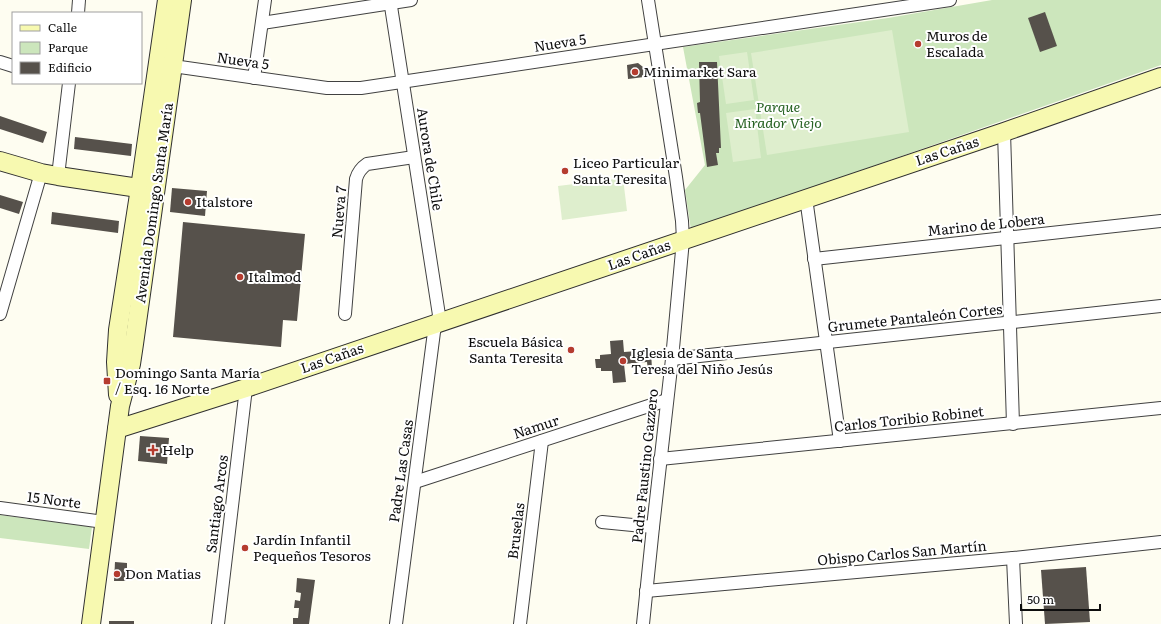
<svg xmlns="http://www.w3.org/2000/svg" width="1161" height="624" font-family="Literata,serif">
	<rect width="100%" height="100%" fill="#fefdf1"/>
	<g fill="#cce6bc">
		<path d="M 992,0 L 1161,0 L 1161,65 L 691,230 L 685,190 L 705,165 L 683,47 L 888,18 Z"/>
		<path d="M 0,515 L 92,527 L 89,549 L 0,538 Z"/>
	</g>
	<g fill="#deeecd">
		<path d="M 892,30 L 909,132 L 767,155 L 751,53 Z"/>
		<path d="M 747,52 L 754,100 L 726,104 L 719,56 Z"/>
		<path d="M 755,109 L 761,158 L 733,162 L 726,113 Z"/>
		<path d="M 623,178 L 627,211 L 562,220 L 558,186 Z"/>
	</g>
	<g fill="#56514b">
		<path d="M 1045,12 L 1057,46 L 1040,52 L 1028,18 Z"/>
		<path d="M 699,62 L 717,62 L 721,148 L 719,148 L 719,153 L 716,153 L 718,165 L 707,167 L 700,113 L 698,113 L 697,103 L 700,102 Z"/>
		<path d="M 638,63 L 643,67 L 644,77 L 628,79 L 627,65 Z"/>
		<path d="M 0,116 L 47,132 L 43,143 L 0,129 Z"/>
		<path d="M 75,137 L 132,144 L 131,156 L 74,149 Z"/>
		<path d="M 172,188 L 207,191 L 205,216 L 170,212 Z"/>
		<path d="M 0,195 L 23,202 L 19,214 L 0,208 Z"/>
		<path d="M 52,212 L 119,221 L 118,233 L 51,224 Z"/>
		<path d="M 183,222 L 305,234 L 297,321 L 283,320 L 281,347 L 173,337 Z"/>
		<path d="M 623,340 L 624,352 L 651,350 L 652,370 L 648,371 L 647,362 L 624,364 L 626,382 L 613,383 L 612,371 L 601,371 L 601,368 L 596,368 L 595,359 L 600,359 L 600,355 L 611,354 L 610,341 Z"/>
		<path d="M 140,436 L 169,438 L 167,464 L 138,461 Z"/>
		<path d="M 115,562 L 127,563 L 127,581 L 114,581 Z"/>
		<path d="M 1086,567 L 1090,622 L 1045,624 L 1041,570 Z"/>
		<path d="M 297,578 L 315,580 L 309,624 L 293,624 L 293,618 L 298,618 L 299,608 L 294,608 L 295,600 L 300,601 L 301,593 L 296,592 Z"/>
		<rect x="109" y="621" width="25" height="3"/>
	</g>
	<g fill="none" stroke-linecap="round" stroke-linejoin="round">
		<g stroke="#414141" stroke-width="14">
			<g id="street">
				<path d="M 390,0 L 439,315 L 434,332 L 396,624"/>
				<path d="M 78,13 L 79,0"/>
				<path d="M 262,23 L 411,0"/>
				<path d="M 0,62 L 13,66"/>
				<path d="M 173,66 L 327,88 L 361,88 L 950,0"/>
				<path d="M 254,78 L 265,0"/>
				<path d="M 1004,132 L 1013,424"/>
				<path d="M 58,176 L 69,83"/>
				<path d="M 806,198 L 840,441"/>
				<path d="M 814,259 L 1161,221"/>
				<path d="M 0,314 L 41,173"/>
				<path d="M 345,314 L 356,179 C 358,172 361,168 367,164 L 414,157"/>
				<path d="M 672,359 L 1161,306"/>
				<path d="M 660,459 L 1161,408"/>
				<path d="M 415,482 L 667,400"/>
				<path d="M 0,508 L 104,522"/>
				<path d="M 602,522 L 653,527"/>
				<path d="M 1013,558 L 1016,624"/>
				<path d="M 646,591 L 1013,558 L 1161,542"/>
				<path d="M 218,624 L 246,388"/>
				<path d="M 520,624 L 542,441"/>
				<path d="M 643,624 L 653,527 L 672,359 L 683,240 L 682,221 L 676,177 L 648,0"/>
			</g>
		</g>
		<g stroke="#303030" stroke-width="20">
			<g id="secondary">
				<path d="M 0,161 L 41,173 L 58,176 L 152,190"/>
				<path d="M 118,395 L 116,362 L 118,330 L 140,188 L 167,0"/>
				<path d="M 117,429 L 246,388 L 1004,132 L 1161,77"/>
				<path d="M 91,624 L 120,406 L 131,364 L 134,344 L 182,0"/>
			</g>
		</g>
		<use href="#street" stroke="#fff" stroke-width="12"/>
		<use href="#secondary" stroke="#f7f9b0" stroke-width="18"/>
	</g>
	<g fill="#b53c2f" stroke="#fff" stroke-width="1.5">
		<circle cx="918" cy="44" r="4"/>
		<circle cx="635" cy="72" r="4"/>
		<circle cx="565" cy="171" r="4"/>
		<circle cx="188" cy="202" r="4"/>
		<circle cx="240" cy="277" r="4"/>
		<circle cx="571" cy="350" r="4"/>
		<circle cx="623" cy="361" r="4"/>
		<rect x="103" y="377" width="8" height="8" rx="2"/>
		<path d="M151 444h4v4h4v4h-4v4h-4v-4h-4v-4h4z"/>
		<circle cx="245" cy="548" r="4"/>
		<circle cx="117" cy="574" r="4"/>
	</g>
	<g text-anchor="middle" stroke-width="4" stroke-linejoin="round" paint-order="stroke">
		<g font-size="14" fill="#0e0e0e" stroke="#fff" text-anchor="start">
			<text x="926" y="41">Muros de<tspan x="926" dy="16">Escalada</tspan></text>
			<text x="643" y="77">Minimarket Sara</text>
			<text x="573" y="168">Liceo Particular<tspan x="573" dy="16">Santa Teresita</tspan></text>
			<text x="196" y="207">Italstore</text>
			<text x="248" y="282">Italmod</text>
			<text x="563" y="347" text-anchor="end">Escuela Básica<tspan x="563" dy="16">Santa Teresita</tspan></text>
			<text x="631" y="358">Iglesia de Santa<tspan x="631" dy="16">Teresa del Niño Jesús</tspan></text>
			<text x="115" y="378">Domingo Santa María<tspan x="115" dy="16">/ Esq. 16 Norte</tspan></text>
			<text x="162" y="455">Help</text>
			<text x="253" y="545">Jardín Infantil<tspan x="253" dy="16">Pequeños Tesoros</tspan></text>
			<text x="125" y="579">Don Matias</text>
		</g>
		<g font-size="14" fill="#0e0e0e" stroke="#fff">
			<text transform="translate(560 43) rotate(-9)" y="5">Nueva 5</text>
			<text transform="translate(243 61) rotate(8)" y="5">Nueva 5</text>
			<text transform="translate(947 151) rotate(-18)" y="5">Las Cañas</text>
			<text transform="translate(430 159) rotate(81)" y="5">Aurora de Chile</text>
			<text transform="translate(154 203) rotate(-82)" y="5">Avenida Domingo Santa María</text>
			<text transform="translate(339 212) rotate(-85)" y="5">Nueva 7</text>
			<text transform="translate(986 225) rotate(-6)" y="5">Marino de Lobera</text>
			<text transform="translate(639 255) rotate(-19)" y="5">Las Cañas</text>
			<text transform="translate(915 318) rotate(-6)" y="5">Grumete Pantaleón Cortes</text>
			<text transform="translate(332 358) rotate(-19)" y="5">Las Cañas</text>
			<text transform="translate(909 419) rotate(-6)" y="5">Carlos Toribio Robinet</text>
			<text transform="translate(536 427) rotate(-18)" y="5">Namur</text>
			<text transform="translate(645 466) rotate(-84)" y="5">Padre Faustino Gazzero</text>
			<text transform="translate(401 471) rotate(-82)" y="5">Padre Las Casas</text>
			<text transform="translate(54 500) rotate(7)" y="5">15 Norte</text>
			<text transform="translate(217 504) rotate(-83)" y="5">Santiago Arcos</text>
			<text transform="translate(516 531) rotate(-83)" y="5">Bruselas</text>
			<text transform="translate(902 553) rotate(-5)" y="5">Obispo Carlos San Martín</text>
		</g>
		<g font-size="14" font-style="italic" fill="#276223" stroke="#fff">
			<text x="778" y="112">Parque<tspan x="778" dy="16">Mirador Viejo</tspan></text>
		</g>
	</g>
	<rect x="12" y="12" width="130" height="72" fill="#ffffff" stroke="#9f9f9f"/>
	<rect x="20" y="25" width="20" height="6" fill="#f7f9b0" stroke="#9f9f9f"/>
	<text x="48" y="32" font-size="12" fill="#0e0e0e">Calle</text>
	<rect x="20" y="42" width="20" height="12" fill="#cce6bc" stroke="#9f9f9f"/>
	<text x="48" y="52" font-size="12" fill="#0e0e0e">Parque</text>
	<rect x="20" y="62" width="20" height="12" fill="#56514b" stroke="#9f9f9f"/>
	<text x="48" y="72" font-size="12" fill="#0e0e0e">Edificio</text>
	<path d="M1021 604v6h79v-6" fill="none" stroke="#0e0e0e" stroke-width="2"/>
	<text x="1027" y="604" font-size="12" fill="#0e0e0e" stroke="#ffffff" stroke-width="3" paint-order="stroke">50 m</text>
</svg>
